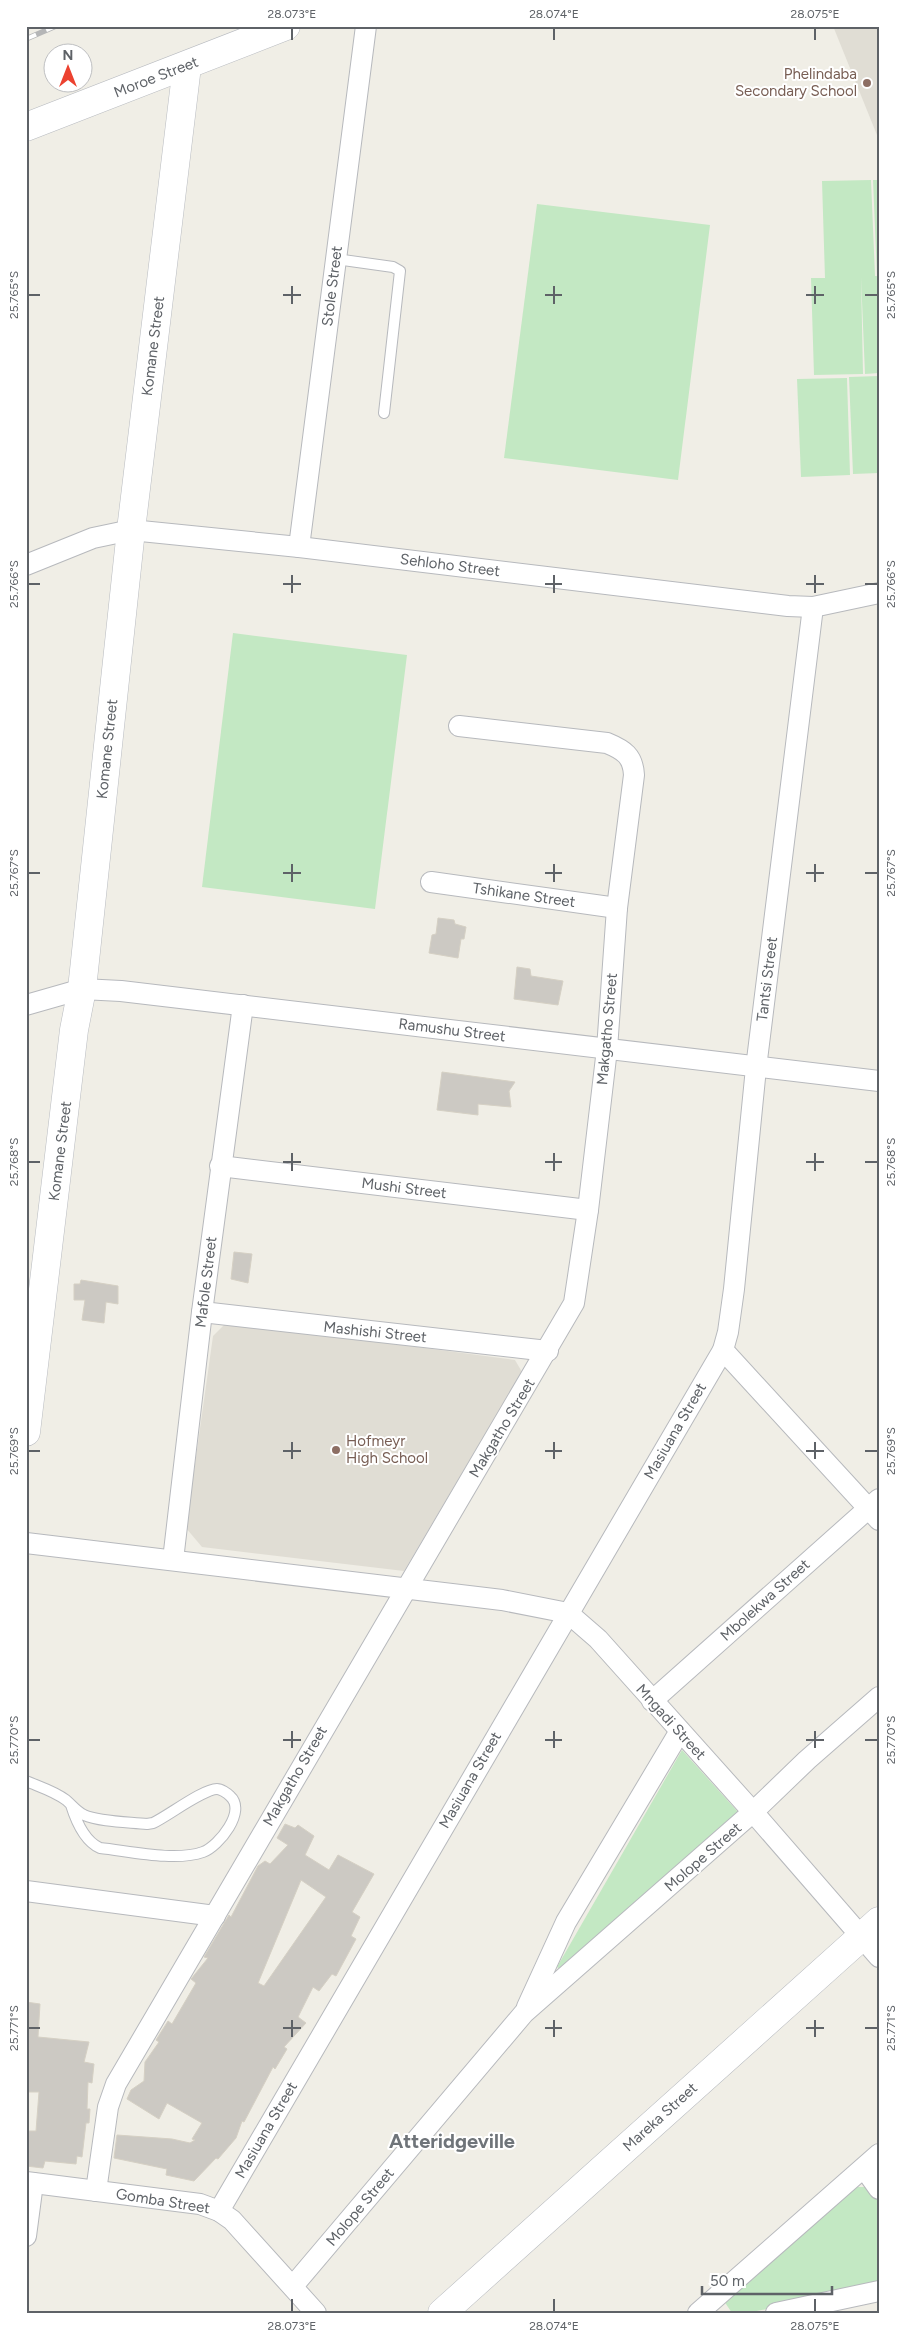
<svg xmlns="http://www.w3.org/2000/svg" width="905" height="2339" font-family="Figtree,sans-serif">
	<rect width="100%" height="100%" fill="#f0eee6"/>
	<g fill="#e0ddd4">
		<path d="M 833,26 L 879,26 L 879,140 Z"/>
		<path d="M 227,1322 L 515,1360 L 522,1372 L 404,1571 L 202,1547 L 186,1528 L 213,1336 Z"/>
	</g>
	<g fill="#c3e8c3">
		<path d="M 871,180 L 875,276 L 877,276 L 873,180 L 879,180 L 879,373 L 865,374 L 861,277 L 863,374 L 814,375 L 811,278 L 825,278 L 822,181 Z"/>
		<path d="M 537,204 L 710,225 L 678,480 L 504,458 Z"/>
		<path d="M 879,376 L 879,473 L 853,474 L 849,377 Z"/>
		<path d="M 847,378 L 850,475 L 801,477 L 797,379 Z"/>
		<path d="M 233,633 L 407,655 L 375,909 L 202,887 Z"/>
		<path d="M 682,1750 L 738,1812 L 563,1971 L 557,1967 Z"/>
		<path d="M 852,2187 L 871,2187 L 879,2198 L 879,2286 L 747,2313 L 732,2313 L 724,2301 Z"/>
	</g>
	<g fill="#ccc9c3" stroke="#d5d0c4" fill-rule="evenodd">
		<path d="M 438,918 L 454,920 L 455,924 L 466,927 L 464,939 L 461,939 L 458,958 L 429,953 L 432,935 L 436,934 Z"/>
		<path d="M 517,967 L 530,969 L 531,976 L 563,981 L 558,1005 L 514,999 Z"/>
		<path d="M 442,1072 L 515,1082 L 509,1091 L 511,1107 L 478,1104 L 478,1115 L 437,1110 Z"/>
		<path d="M 234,1252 L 252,1254 L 248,1283 L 231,1279 Z"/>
		<path d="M 81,1280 L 118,1286 L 118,1304 L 106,1302 L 104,1323 L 82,1320 L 85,1300 L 74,1300 L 74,1284 L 80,1284 Z"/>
		<path d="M 285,1824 L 295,1828 L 298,1825 L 314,1836 L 305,1855 L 329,1870 L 338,1855 L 374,1874 L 352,1912 L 360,1917 L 351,1936 L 356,1939 L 336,1976 L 332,1974 L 319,1991 L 313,1987 L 298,2017 L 306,2023 L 284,2047 L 287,2049 L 275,2069 L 273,2067 L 244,2122 L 242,2121 L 236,2138 L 218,2159 L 216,2158 L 194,2181 L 166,2175 L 167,2169 L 114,2158 L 117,2135 L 172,2139 L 190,2143 L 195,2140 L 192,2139 L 202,2123 L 167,2103 L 159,2119 L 127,2099 L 131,2090 L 144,2081 L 145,2062 L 159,2042 L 156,2040 L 168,2021 L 172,2024 L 196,1983 L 191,1979 L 208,1958 L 204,1957 L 229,1915 L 231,1917 L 258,1866 L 265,1861 L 270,1864 L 288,1845 L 277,1838 ZM 301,1880 L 326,1897 L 264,1986 L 258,1983 Z"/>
		<path d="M 26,2002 L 40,2004 L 38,2037 L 89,2042 L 84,2062 L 94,2064 L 92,2083 L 88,2082 L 87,2109 L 90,2109 L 89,2123 L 86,2123 L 82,2157 L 77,2156 L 76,2164 L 45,2161 L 43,2168 L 26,2166 L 26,2131 L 36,2131 L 39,2092 L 26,2092 Z"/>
	</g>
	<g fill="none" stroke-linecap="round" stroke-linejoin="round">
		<g stroke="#b7b9bd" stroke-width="12">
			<g id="lane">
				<path d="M 336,259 L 393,267 L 400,271 L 384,413"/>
				<path d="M 26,1781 C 40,1787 54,1791 66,1800 C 72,1805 76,1811 84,1815 C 100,1822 129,1822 147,1824 L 153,1823 C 168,1816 203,1789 217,1789 C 221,1789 227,1793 230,1796 C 247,1811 219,1846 203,1852 C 175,1862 129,1851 100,1848 C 84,1841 76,1821 71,1805"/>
			</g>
		</g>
		<g stroke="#b7b9bd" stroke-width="22">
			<g id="street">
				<path d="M 299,547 L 366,26"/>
				<path d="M 26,565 L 93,538 L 131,530 L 299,547 L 788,606 L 813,607 L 879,593"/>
				<path d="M 431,882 L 617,908"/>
				<path d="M 26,1005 L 82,989 L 121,991 L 879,1081"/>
				<path d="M 220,1166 L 588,1210"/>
				<path d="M 202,1312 L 548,1351"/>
				<path d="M 723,1350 L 879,1520"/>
				<path d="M 26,1543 L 502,1600 L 568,1613 L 598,1639 L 753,1812 L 879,1957"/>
				<path d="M 173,1560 L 202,1312 L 243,1005"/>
				<path d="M 652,1701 L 879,1499"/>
				<path d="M 26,1891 L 215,1916"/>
				<path d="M 527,2007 L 566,1922 L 680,1731"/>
				<path d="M 864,2168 L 879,2189"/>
				<path d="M 26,2182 L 200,2204 L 219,2211 L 232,2220 L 316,2313"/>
				<path d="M 96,2191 L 108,2107 L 116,2084 L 574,1303 L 588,1210 L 607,1049 L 617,908 L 634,775 C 633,756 624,750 607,743 L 459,726"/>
				<path d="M 219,2211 L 723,1350 L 728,1332 L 734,1289 L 756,1068 L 813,607"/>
				<path d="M 26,2236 L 33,2183"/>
				<path d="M 293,2286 L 524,2013 L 753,1812 L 807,1760 L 879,1697"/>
				<path d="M 698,2313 L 879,2154"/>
				<path d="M 776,2313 L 879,2291"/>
			</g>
		</g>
		<g stroke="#b8bbc0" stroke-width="29">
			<g id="secondary">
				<path d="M 26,127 L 286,26"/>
				<path d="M 26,1432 L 74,1030 L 82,989 L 131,530 L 187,66"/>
				<path d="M 442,2313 L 879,1921"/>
			</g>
		</g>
		<use href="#lane" stroke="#fff" stroke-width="10"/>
		<use href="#street" stroke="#fff" stroke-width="20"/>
		<use href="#secondary" stroke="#fff" stroke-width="28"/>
		<g stroke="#b5b6b7" stroke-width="5.5">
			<g id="rail">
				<path d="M 26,28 L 29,26"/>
				<path d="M 26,39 L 56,26"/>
			</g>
		</g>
		<use href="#rail" stroke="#fff" stroke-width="4" stroke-dasharray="11" stroke-linecap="butt"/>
	</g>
	<path fill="none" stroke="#5e6267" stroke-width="2" d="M 292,28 L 292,40M 554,28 L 554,40M 815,28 L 815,40M 292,286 L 292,304M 554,286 L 554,304M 815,286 L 815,304M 28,295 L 40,295M 283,295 L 301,295M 545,295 L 562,295M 806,295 L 824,295M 865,295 L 878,295M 292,575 L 292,593M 554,575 L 554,593M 815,575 L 815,593M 28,584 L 40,584M 283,584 L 301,584M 545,584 L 562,584M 806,584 L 824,584M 865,584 L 878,584M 292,864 L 292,882M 554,864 L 554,882M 815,864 L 815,882M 28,873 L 40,873M 283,873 L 301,873M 545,873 L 562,873M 806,873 L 824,873M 865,873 L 878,873M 292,1153 L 292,1171M 554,1153 L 554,1171M 815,1153 L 815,1171M 28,1162 L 40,1162M 283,1162 L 301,1162M 545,1162 L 562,1162M 806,1162 L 824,1162M 865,1162 L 878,1162M 292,1442 L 292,1459M 554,1442 L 554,1459M 815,1442 L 815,1459M 28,1451 L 40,1451M 283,1451 L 301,1451M 545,1451 L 562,1451M 806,1451 L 824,1451M 865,1451 L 878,1451M 292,1731 L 292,1748M 554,1731 L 554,1748M 815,1731 L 815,1748M 28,1740 L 40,1740M 283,1740 L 301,1740M 545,1740 L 562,1740M 806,1740 L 824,1740M 865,1740 L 878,1740M 292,2020 L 292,2037M 554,2020 L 554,2037M 815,2020 L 815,2037M 28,2028 L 40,2028M 283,2028 L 301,2028M 545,2028 L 562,2028M 806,2028 L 824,2028M 865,2028 L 878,2028M 292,2299 L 292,2312M 554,2299 L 554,2312M 815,2299 L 815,2312"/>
	<g fill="#8d6e63" stroke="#fff" stroke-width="2">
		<circle cx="867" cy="83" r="5"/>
		<circle cx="336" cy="1450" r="5"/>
	</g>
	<g text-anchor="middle" stroke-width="4" stroke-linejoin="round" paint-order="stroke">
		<g font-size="15" fill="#785e54" stroke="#fff" text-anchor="end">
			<text x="857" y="79">Phelindaba<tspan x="857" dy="17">Secondary School</tspan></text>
			<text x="346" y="1446" text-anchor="start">Hofmeyr<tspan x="346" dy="17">High School</tspan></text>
		</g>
		<g font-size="15" fill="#5e6267" stroke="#fff">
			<text transform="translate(156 77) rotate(-21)" y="5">Moroe Street</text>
			<text transform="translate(332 286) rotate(-83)" y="5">Stole Street</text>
			<text transform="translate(153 346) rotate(-83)" y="5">Komane Street</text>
			<text transform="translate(450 565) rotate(7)" y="5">Sehloho Street</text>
			<text transform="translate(107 749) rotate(-84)" y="5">Komane Street</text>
			<text transform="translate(524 895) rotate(8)" y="5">Tshikane Street</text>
			<text transform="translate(767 979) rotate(-83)" y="5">Tantsi Street</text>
			<text transform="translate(607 1029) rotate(-85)" y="5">Makgatho Street</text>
			<text transform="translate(452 1030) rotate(7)" y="5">Ramushu Street</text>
			<text transform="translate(60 1151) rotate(-83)" y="5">Komane Street</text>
			<text transform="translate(404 1188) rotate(7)" y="5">Mushi Street</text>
			<text transform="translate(206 1282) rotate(-83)" y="5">Mafole Street</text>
			<text transform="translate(375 1332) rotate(6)" y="5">Mashishi Street</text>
			<text transform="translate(502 1428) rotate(-59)" y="5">Makgatho Street</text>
			<text transform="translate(675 1431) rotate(-60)" y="5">Masiuana Street</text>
			<text transform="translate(765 1600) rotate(-42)" y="5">Mbolekwa Street</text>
			<text transform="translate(671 1722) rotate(48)" y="5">Mngadi Street</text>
			<text transform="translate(295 1776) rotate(-60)" y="5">Makgatho Street</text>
			<text transform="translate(470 1780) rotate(-60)" y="5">Masiuana Street</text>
			<text transform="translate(703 1857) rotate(-41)" y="5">Molope Street</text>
			<text transform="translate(660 2117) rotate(-42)" y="5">Mareka Street</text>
			<text transform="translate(266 2130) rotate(-60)" y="5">Masiuana Street</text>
			<text transform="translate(163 2201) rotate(9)" y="5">Gomba Street</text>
			<text transform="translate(360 2207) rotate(-50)" y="5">Molope Street</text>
		</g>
		<g font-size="20" font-weight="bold" fill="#6f7479" stroke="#fff">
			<text x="452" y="2148">Atteridgeville</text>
		</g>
	</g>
	<rect width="905" height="2339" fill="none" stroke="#ffffff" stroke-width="55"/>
	<g transform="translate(68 68)"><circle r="24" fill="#ffffff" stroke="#bfc0c2"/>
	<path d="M0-4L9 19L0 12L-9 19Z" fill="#ec4230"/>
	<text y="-8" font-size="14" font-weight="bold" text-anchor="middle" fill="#5e6267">N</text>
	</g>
	<path d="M702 2286v8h130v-8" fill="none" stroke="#5e6267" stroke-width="2.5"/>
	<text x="710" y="2286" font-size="15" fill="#5e6267" stroke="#ffffff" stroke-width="4" paint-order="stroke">50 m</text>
	<rect x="28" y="28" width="850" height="2284" fill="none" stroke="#5e6267" stroke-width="2"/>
	<g font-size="12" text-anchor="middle" fill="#5e6267">
		<text x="292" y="18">28.073°E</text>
		<text x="554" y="18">28.074°E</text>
		<text x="815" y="18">28.075°E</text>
		<text transform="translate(14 295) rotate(-90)" y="4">25.765°S</text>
		<text transform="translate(891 295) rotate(-90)" y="4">25.765°S</text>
		<text transform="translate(14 584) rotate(-90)" y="4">25.766°S</text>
		<text transform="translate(891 584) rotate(-90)" y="4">25.766°S</text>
		<text transform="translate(14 873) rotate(-90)" y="4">25.767°S</text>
		<text transform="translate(891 873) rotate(-90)" y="4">25.767°S</text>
		<text transform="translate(14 1162) rotate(-90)" y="4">25.768°S</text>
		<text transform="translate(891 1162) rotate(-90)" y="4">25.768°S</text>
		<text transform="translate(14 1451) rotate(-90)" y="4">25.769°S</text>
		<text transform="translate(891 1451) rotate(-90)" y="4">25.769°S</text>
		<text transform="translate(14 1740) rotate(-90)" y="4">25.770°S</text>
		<text transform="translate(891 1740) rotate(-90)" y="4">25.770°S</text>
		<text transform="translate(14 2028) rotate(-90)" y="4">25.771°S</text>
		<text transform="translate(891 2028) rotate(-90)" y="4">25.771°S</text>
		<text x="292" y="2330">28.073°E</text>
		<text x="554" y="2330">28.074°E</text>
		<text x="815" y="2330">28.075°E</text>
	</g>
</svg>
